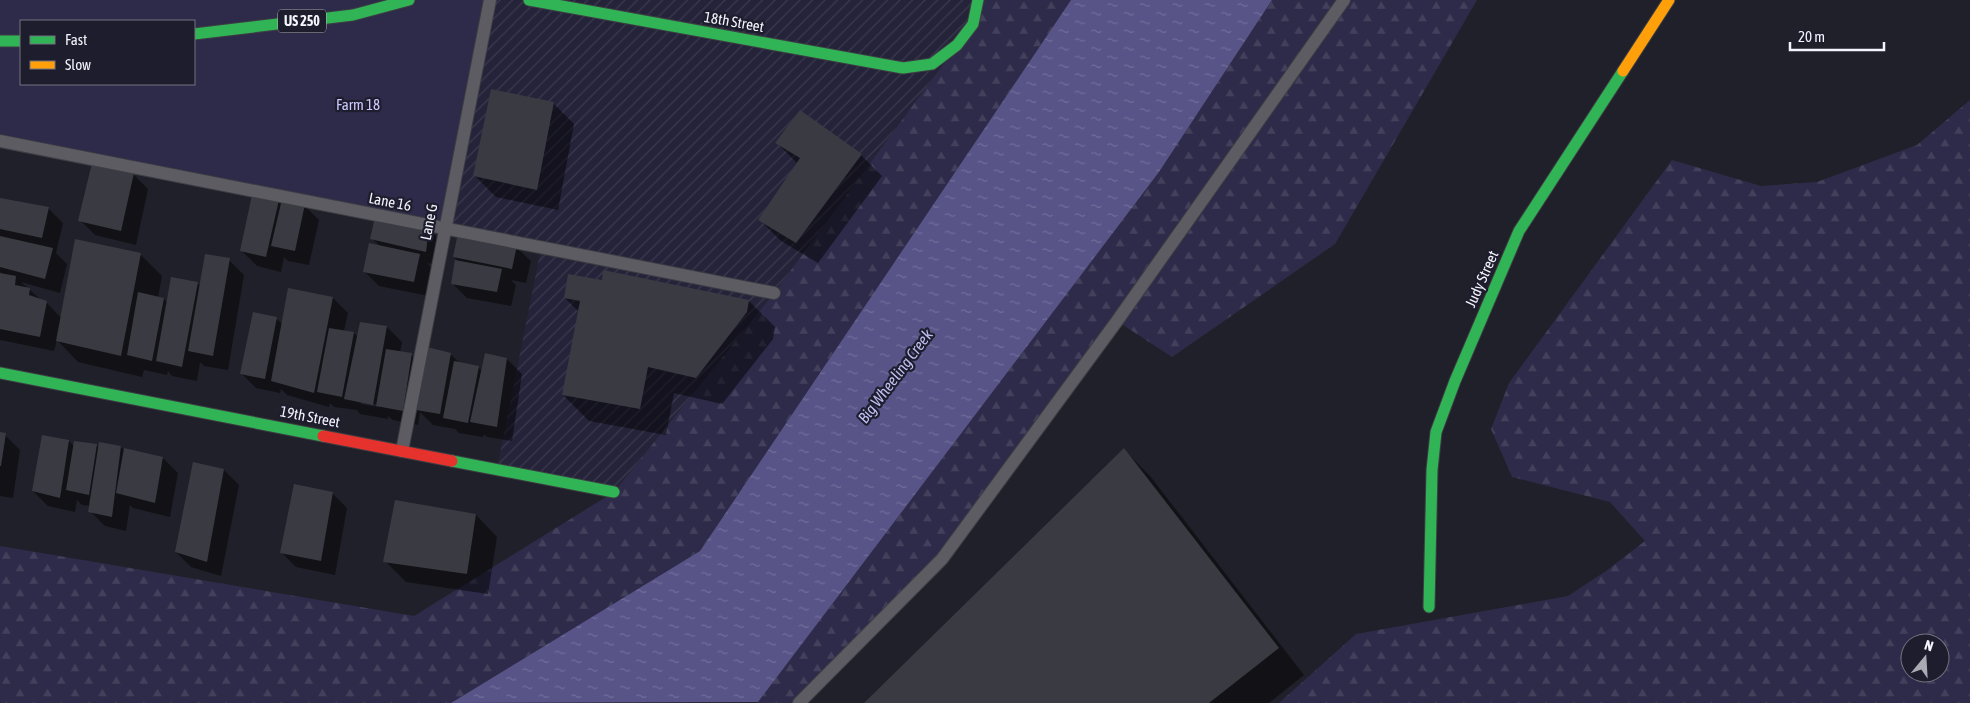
<svg xmlns="http://www.w3.org/2000/svg" width="1970" height="703" font-family="'Asap Condensed',sans-serif">
	<defs>
		<pattern id="industrial-furrows" width="10" height="10" patternUnits="userSpaceOnUse" patternTransform="scale(1.25)"><rect width="10" height="10" fill="#252339"/><path d="M-1 1l2-2M0 10L10 0M9 11l2-2" fill="none" stroke="#3a394d"/></pattern>
		<pattern id="forest-firs" width="22" height="20" patternUnits="userSpaceOnUse" patternTransform="scale(1.25)"><rect width="22" height="20" fill="#2d2b49"/><path d="M5 1l3.5 6h-7zM16 11l3.5 6h-7z" fill="#42405b"/></pattern>
		<pattern id="water-ripples" width="26" height="14" patternUnits="userSpaceOnUse" patternTransform="scale(1.25)"><rect width="26" height="14" fill="#585488"/><path d="M2 4q2-2 4 0t4 0M15 11q2-2 4 0t4 0" fill="none" stroke="#716d9a"/></pattern>
	</defs>
	<rect width="100%" height="100%" fill="#20202a"/>
	<path fill="url(#industrial-furrows)" d="M 490,0 L 978,0 L 973,24 L 774,293 L 614,492 L 497,469 L 541,248 L 444,229 Z"/>
	<path fill="#2d2b49" fill-rule="evenodd" d="M 0,0 L 490,0 L 444,229 L 0,141 ZM 21,21 L 194,21 L 194,84 L 21,84 Z"/>
	<g fill="url(#forest-firs)" fill-rule="evenodd">
		<path d="M 978,0 L 1071,0 L 700,551 L 451,703 L 0,703 L 0,546 L 414,616 L 614,492 L 774,293 L 973,24 Z"/>
		<path d="M 1272,0 L 1477,0 L 1335,244 L 1172,357 L 1117,321 L 942,559 L 799,703 L 757,703 L 1159,172 Z"/>
		<path d="M 1970,100 L 1970,703 L 1279,703 L 1356,634 L 1568,596 L 1606,571 L 1645,541 L 1610,502 L 1512,477 L 1491,429 L 1509,383 L 1672,160 L 1761,186 L 1817,182 L 1917,145 ZM 1910,643 L 1940,643 L 1940,673 L 1910,673 Z"/>
	</g>
	<path fill="url(#water-ripples)" d="M 1071,0 L 1272,0 L 1159,172 L 758,702 L 451,703 L 700,551 Z"/>
	<g fill="#0007" fill-rule="evenodd">
		<path d="M 553,103 L 574,124 L 558,210 L 496,197 L 475,176 Z"/>
		<path d="M 777,143 L 861,155 L 882,176 L 818,263 L 781,241 L 760,220 L 798,164 Z"/>
		<path d="M 133,174 L 148,189 L 136,245 L 95,235 L 80,220 Z"/>
		<path d="M 0,199 L 48,208 L 63,223 L 56,253 L 67,264 L 60,293 L 21,282 L 42,301 L 46,302 L 61,318 L 76,241 L 141,255 L 162,276 L 158,298 L 164,299 L 168,303 L 172,278 L 198,284 L 201,286 L 229,260 L 244,275 L 228,370 L 204,366 L 200,362 L 197,381 L 172,376 L 168,371 L 167,375 L 144,370 L 142,377 L 78,362 L 57,340 L 54,351 L 0,340 L 0,274 L 3,275 L 0,272 Z"/>
		<path d="M 278,201 L 282,205 L 304,205 L 319,220 L 309,265 L 288,261 L 284,257 L 281,272 L 257,266 L 242,251 Z"/>
		<path d="M 429,229 L 444,244 L 440,266 L 427,263 L 434,270 L 429,296 L 379,286 L 364,271 L 381,247 L 372,238 Z"/>
		<path d="M 516,247 L 531,261 L 526,283 L 511,280 L 516,285 L 511,306 L 467,298 L 452,283 L 459,262 L 454,257 Z"/>
		<path d="M 603,281 L 749,301 L 775,327 L 773,339 L 722,404 L 674,393 L 666,435 L 589,421 L 563,395 L 579,312 L 565,298 Z"/>
		<path d="M 333,298 L 348,313 L 344,331 L 354,333 L 358,337 L 361,323 L 387,327 L 402,342 L 400,353 L 411,355 L 425,368 L 450,354 L 460,363 L 478,367 L 482,371 L 507,359 L 522,374 L 512,441 L 487,437 L 484,434 L 483,437 L 459,433 L 455,429 L 433,425 L 420,412 L 418,425 L 393,420 L 388,416 L 388,419 L 360,414 L 357,410 L 334,407 L 330,403 L 329,407 L 287,395 L 281,389 L 280,393 L 256,388 L 241,373 L 277,319 L 283,325 ZM 361,401 L 379,405 L 379,407 L 361,404 Z"/>
		<path d="M 0,434 L 5,435 L 20,450 L 13,498 L 0,496 Z"/>
		<path d="M 69,441 L 74,446 L 97,446 L 100,449 L 121,447 L 125,451 L 163,458 L 178,473 L 170,517 L 133,508 L 130,505 L 126,531 L 105,526 L 90,511 L 91,506 L 82,505 L 77,500 L 75,512 L 48,506 L 33,491 Z"/>
		<path d="M 1124,450 L 1150,476 L 1304,675 L 1269,703 L 866,703 Z"/>
		<path d="M 194,464 L 224,470 L 239,485 L 221,576 L 191,567 L 176,552 Z"/>
		<path d="M 332,493 L 347,508 L 335,575 L 296,567 L 281,552 Z"/>
		<path d="M 476,515 L 497,537 L 488,594 L 406,582 L 385,561 Z"/>
	</g>
	<g fill="#3a3a42">
		<path d="M 491,89 L 554,102 L 537,190 L 473,176 Z"/>
		<path d="M 800,110 L 862,154 L 796,243 L 758,220 L 800,158 L 775,143 Z"/>
		<path d="M 92,163 L 134,173 L 121,231 L 78,221 Z"/>
		<path d="M 252,195 L 279,200 L 266,257 L 240,251 Z"/>
		<path d="M 0,198 L 49,207 L 42,238 L 0,229 Z"/>
		<path d="M 282,199 L 305,204 L 295,251 L 271,246 Z"/>
		<path d="M 375,217 L 429,227 L 426,252 L 370,239 Z"/>
		<path d="M 458,233 L 517,245 L 512,269 L 453,257 Z"/>
		<path d="M 0,236 L 53,248 L 45,279 L 0,267 Z"/>
		<path d="M 75,239 L 141,253 L 121,356 L 56,341 Z"/>
		<path d="M 369,243 L 420,254 L 414,282 L 363,272 Z"/>
		<path d="M 205,254 L 230,258 L 213,356 L 188,351 Z"/>
		<path d="M 455,260 L 502,269 L 497,292 L 451,284 Z"/>
		<path d="M 603,270 L 749,300 L 747,312 L 696,378 L 648,367 L 640,409 L 562,395 L 580,301 L 564,298 L 568,274 L 602,280 Z"/>
		<path d="M 0,273 L 16,276 L 15,285 L 30,288 L 29,295 L 47,301 L 40,337 L 0,329 Z"/>
		<path d="M 171,277 L 198,282 L 182,367 L 156,361 Z"/>
		<path d="M 288,288 L 333,297 L 314,393 L 271,381 Z"/>
		<path d="M 138,292 L 164,298 L 152,361 L 127,355 Z"/>
		<path d="M 253,312 L 277,317 L 265,379 L 240,374 Z"/>
		<path d="M 360,322 L 387,326 L 373,405 L 344,399 Z"/>
		<path d="M 329,328 L 354,332 L 342,397 L 317,392 Z"/>
		<path d="M 427,347 L 451,353 L 440,414 L 416,410 Z"/>
		<path d="M 386,349 L 412,353 L 403,411 L 376,406 Z"/>
		<path d="M 485,353 L 507,358 L 497,427 L 470,422 Z"/>
		<path d="M 454,361 L 479,366 L 468,423 L 443,418 Z"/>
		<path d="M 0,432 L 6,433 L 1,466 L 0,466 Z"/>
		<path d="M 42,435 L 69,440 L 60,498 L 32,491 Z"/>
		<path d="M 74,441 L 97,444 L 89,495 L 66,490 Z"/>
		<path d="M 99,442 L 121,446 L 112,517 L 88,512 Z"/>
		<path d="M 124,448 L 163,457 L 155,503 L 116,493 Z"/>
		<path d="M 1124,448 L 1279,648 L 1209,703 L 864,703 Z"/>
		<path d="M 193,462 L 224,469 L 207,562 L 175,552 Z"/>
		<path d="M 294,484 L 333,492 L 321,561 L 280,553 Z"/>
		<path d="M 395,500 L 476,514 L 467,574 L 383,562 Z"/>
	</g>
	<g fill="none" stroke-linecap="round" stroke-linejoin="round">
		<g stroke="#3d3d44" stroke-width="14">
			<g id="lane">
				<path d="M 0,141 L 774,293"/>
				<path d="M 402,451 L 490,0"/>
				<path d="M 799,703 L 942,559 L 1117,321 L 1344,0"/>
			</g>
		</g>
		<g stroke="#3d3d44" stroke-width="13">
			<g id="fast">
				<path d="M 529,0 L 903,68 L 932,64 L 957,45 L 973,24 L 978,0"/>
				<path d="M 194,34 L 353,15 L 409,0"/>
				<path d="M 0,41 L 21,41"/>
				<path d="M 0,373 L 323,436"/>
				<path d="M 452,461 L 614,492"/>
				<path d="M 1429,607 L 1432,470 L 1436,432 L 1455,381 L 1519,231 L 1623,71"/>
			</g>
		</g>
		<g stroke="#3d3d44" stroke-width="13">
			<path id="slow" d="M 1623,71 L 1669,0"/>
		</g>
		<g stroke="#3d3d44" stroke-width="13">
			<path id="jam" d="M 323,436 L 452,461"/>
		</g>
		<use href="#lane" stroke="#5c5c62" stroke-width="12"/>
		<use href="#fast" stroke="#30b455" stroke-width="11"/>
		<use href="#slow" stroke="#ff9f0a" stroke-width="11"/>
		<use href="#jam" stroke="#e5322d" stroke-width="11"/>
	</g>
	<g text-anchor="middle" stroke-width="4.5" stroke-linejoin="round" paint-order="stroke">
		<rect fill="#1d1d2d" stroke="#b4b4bf" stroke-width="1" x="278" y="9.5" width="48" height="23" rx="4"/>
		<g font-size="14" font-weight="bold" fill="#f4f4fd">
			<text x="302" y="26">US 250</text>
		</g>
		<g font-size="15" fill="#f4f4fd" stroke="#1d1d2d">
			<text transform="translate(734 22) rotate(10)" y="5">18th Street</text>
			<text transform="translate(390 202) rotate(11)" y="5">Lane 16</text>
			<text transform="translate(429 222) rotate(-79)" y="5">Lane G</text>
			<text transform="translate(1482 279) rotate(-66)" y="5">Judy Street</text>
			<text transform="translate(310 417) rotate(11)" y="5">19th Street</text>
		</g>
		<g font-size="15" fill="#cbc9fd" stroke="#1d1d2d">
			<text x="358" y="110">Farm 18</text>
		</g>
		<g font-size="16" font-style="italic" fill="#bfbef1" stroke="#1d1d2d">
			<text transform="translate(895 376) rotate(-53)" y="6">Big Wheeling Creek</text>
		</g>
	</g>
	<rect x="20" y="20" width="175" height="65" fill="#1d1d2d" stroke="#737380"/>
	<rect x="30" y="36" width="25" height="8" fill="#30b455" stroke="#737380"/>
	<text x="65" y="45" font-size="15" fill="#f4f4fd">Fast</text>
	<rect x="30" y="61" width="25" height="8" fill="#ff9f0a" stroke="#737380"/>
	<text x="65" y="70" font-size="15" fill="#f4f4fd">Slow</text>
	<g transform="translate(1925 658) rotate(18)"><circle r="24" fill="#1d1d2d" stroke="#737380"/>
	<path d="M0-4L9 19L0 12L-9 19Z" fill="#aaaab3"/>
	<text y="-8" font-size="14" font-weight="bold" text-anchor="middle" fill="#f4f4fd">N</text>
	</g>
	<path d="M1790 42v8h94v-8" fill="none" stroke="#f4f4fd" stroke-width="2.5"/>
	<text x="1798" y="42" font-size="15" fill="#f4f4fd" stroke="#1d1d2d" stroke-width="4" paint-order="stroke">20 m</text>
</svg>
